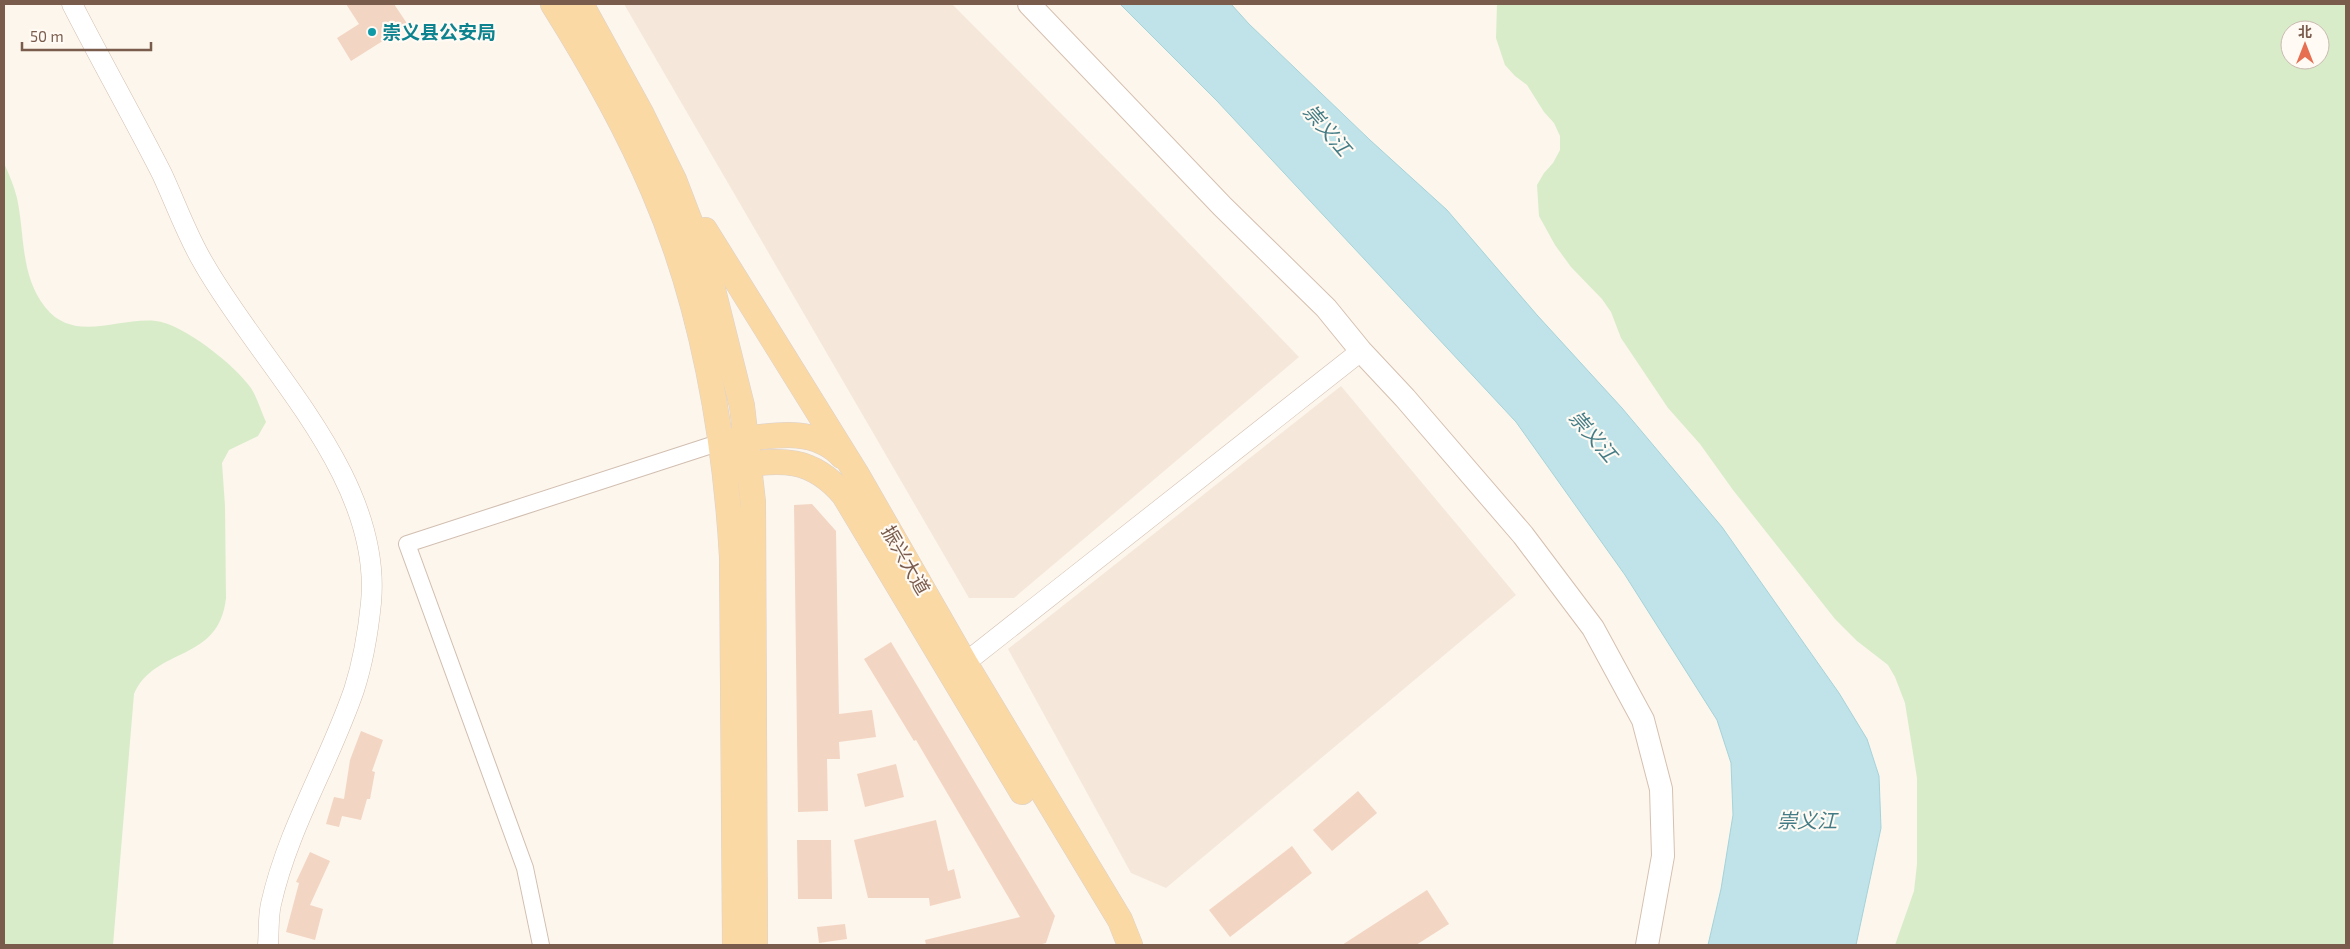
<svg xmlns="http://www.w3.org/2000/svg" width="2350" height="949" font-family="'Exo 2','Noto Sans SC',sans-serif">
	<rect width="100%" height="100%" fill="#fdf6ec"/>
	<g fill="#f5e8da">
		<path d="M 624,4 L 952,4 L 1148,201 L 1299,357 L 1014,598 L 969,598 Z"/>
		<path d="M 1341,386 L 1516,595 L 1166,888 L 1131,873 L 1008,649 Z"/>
	</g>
	<g fill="#d8ecc9" fill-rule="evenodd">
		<path d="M 1497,4 L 2346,4 L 2346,945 L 1895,945 L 1914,891 L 1917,864 L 1917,778 L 1905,703 L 1895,677 L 1888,665 L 1857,641 L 1835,619 L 1733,490 L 1700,444 L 1668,408 L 1621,338 L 1611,312 L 1602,299 L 1571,267 L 1555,245 L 1539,216 L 1537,185 L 1544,173 L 1553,163 L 1560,150 L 1560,136 L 1554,123 L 1544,112 L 1527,85 L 1515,76 L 1505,65 L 1496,38 ZM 2290,30 L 2320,30 L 2320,60 L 2290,60 Z"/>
		<path d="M 4,163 C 9,174 14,186 17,198 C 25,235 20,275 45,307 C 74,344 118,317 156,321 C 183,324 235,365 251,388 C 257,397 261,411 266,422 L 258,436 L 229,450 L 222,463 L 225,506 L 226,598 C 219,663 155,646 134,694 L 113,945 L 4,945 Z"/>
	</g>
	<path fill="#bfe3e8" stroke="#a5d3da" d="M 1120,4 L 1231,4 L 1249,24 L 1370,140 L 1447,210 L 1537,315 L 1622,408 L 1722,527 L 1839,693 L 1867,739 L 1879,776 L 1881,828 L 1856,945 L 1708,945 L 1721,889 L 1733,815 L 1731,763 L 1717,720 L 1625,575 L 1516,422 L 1217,101 Z"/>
	<g fill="#f3d5c3">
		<path d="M 346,4 L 394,4 L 408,25 L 351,61 L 337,38 L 359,24 Z"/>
		<path d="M 812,504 L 836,531 L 839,714 L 872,710 L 876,737 L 839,742 L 840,759 L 827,759 L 828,811 L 798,812 L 794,505 Z"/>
		<path d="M 891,642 L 1055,916 L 1046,943 L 1038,945 L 926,945 L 925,940 L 1020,917 L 916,740 L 914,741 L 864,659 Z"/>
		<path d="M 361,731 L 383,740 L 372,771 L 375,772 L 370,799 L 367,799 L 361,820 L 342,816 L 339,827 L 326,824 L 334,797 L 344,799 L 350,760 Z"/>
		<path d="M 896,764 L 904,797 L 865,807 L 857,774 Z"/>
		<path d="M 1358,791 L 1377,813 L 1332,851 L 1313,830 Z"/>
		<path d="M 936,820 L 948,871 L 954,869 L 961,898 L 930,906 L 929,898 L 868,898 L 854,840 Z"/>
		<path d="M 797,840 L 831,840 L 832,899 L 798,899 Z"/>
		<path d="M 1292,846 L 1312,873 L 1230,937 L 1209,910 Z"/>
		<path d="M 310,852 L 330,861 L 310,905 L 323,909 L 315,940 L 286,932 L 299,883 L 296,882 Z"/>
		<path d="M 1427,890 L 1449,924 L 1416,945 L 1342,945 Z"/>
		<path d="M 845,924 L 847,939 L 819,943 L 817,927 Z"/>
	</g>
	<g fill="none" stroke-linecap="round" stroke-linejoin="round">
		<g stroke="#d1beb0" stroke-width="18">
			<path id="minor" d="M 541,945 L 525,868 L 407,544 L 721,442"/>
		</g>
		<g stroke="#d1beb0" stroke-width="21">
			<g id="tertiary">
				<path d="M 72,4 C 101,61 133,117 162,174 C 176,204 187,236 204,264 C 262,366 383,477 371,603 C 368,633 363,662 354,690 C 329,763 288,828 271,904 C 268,917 269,932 268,945"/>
				<path d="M 954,670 L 965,663 L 1361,351"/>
			</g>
		</g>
		<g stroke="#d6c0b0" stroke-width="24">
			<path id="secondary" d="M 1029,4 L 1222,206 L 1326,308 L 1361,351 L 1405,398 L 1523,535 L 1593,628 L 1643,720 L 1661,789 L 1663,856 L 1647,945"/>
		</g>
		<g stroke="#dad1cd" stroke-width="26">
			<g id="primary">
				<path d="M 553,4 C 590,63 626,126 653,190 C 702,303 725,435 732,557 L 735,945"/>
				<path d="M 581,4 L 641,113 L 674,180 L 707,266 L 742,406 L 753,502 L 755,945"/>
				<path d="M 705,230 L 856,473 L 965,663 L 1120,920 L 1130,945"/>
				<path d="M 729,441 C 767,437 812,424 842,456"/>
				<path d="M 733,466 C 780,460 810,455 844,495 L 1022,792"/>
			</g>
		</g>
		<use href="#minor" stroke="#fff" stroke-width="16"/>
		<use href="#tertiary" stroke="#fff" stroke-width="20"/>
		<use href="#secondary" stroke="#fff" stroke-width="22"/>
		<use href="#primary" stroke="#fbd9a5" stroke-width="25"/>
	</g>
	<circle fill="#0f9aa8" stroke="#fffaf3" stroke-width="2" cx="372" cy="32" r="5"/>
	<g text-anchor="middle" stroke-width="4.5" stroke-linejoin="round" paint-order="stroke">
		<g font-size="19" font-weight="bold" fill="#0d838f" stroke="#fffaf3" text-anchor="start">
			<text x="382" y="39">崇义县公安局</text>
		</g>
		<g font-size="19" fill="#7a5c4d" stroke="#fffaf3">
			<text transform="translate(906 560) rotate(60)" y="7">振兴大道</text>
		</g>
		<g font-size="20" font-style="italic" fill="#437c86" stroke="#fffaf3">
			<text transform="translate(1327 130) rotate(49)" y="7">崇义江</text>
			<text transform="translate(1593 436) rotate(49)" y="7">崇义江</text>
			<text x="1807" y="828">崇义江</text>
		</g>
	</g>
	<rect width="2350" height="949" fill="none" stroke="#7a5c4d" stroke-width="10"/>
	<g transform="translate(2305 45)"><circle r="24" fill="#fffaf3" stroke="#cabbb1"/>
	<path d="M0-4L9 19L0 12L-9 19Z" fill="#e76f51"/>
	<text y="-8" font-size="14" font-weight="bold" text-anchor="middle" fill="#7a5c4d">北</text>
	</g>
	<path d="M22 42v8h129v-8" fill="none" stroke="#7a5c4d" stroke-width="2.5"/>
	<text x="30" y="42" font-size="15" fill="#7a5c4d" stroke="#fffaf3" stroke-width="4" paint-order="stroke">50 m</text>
</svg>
